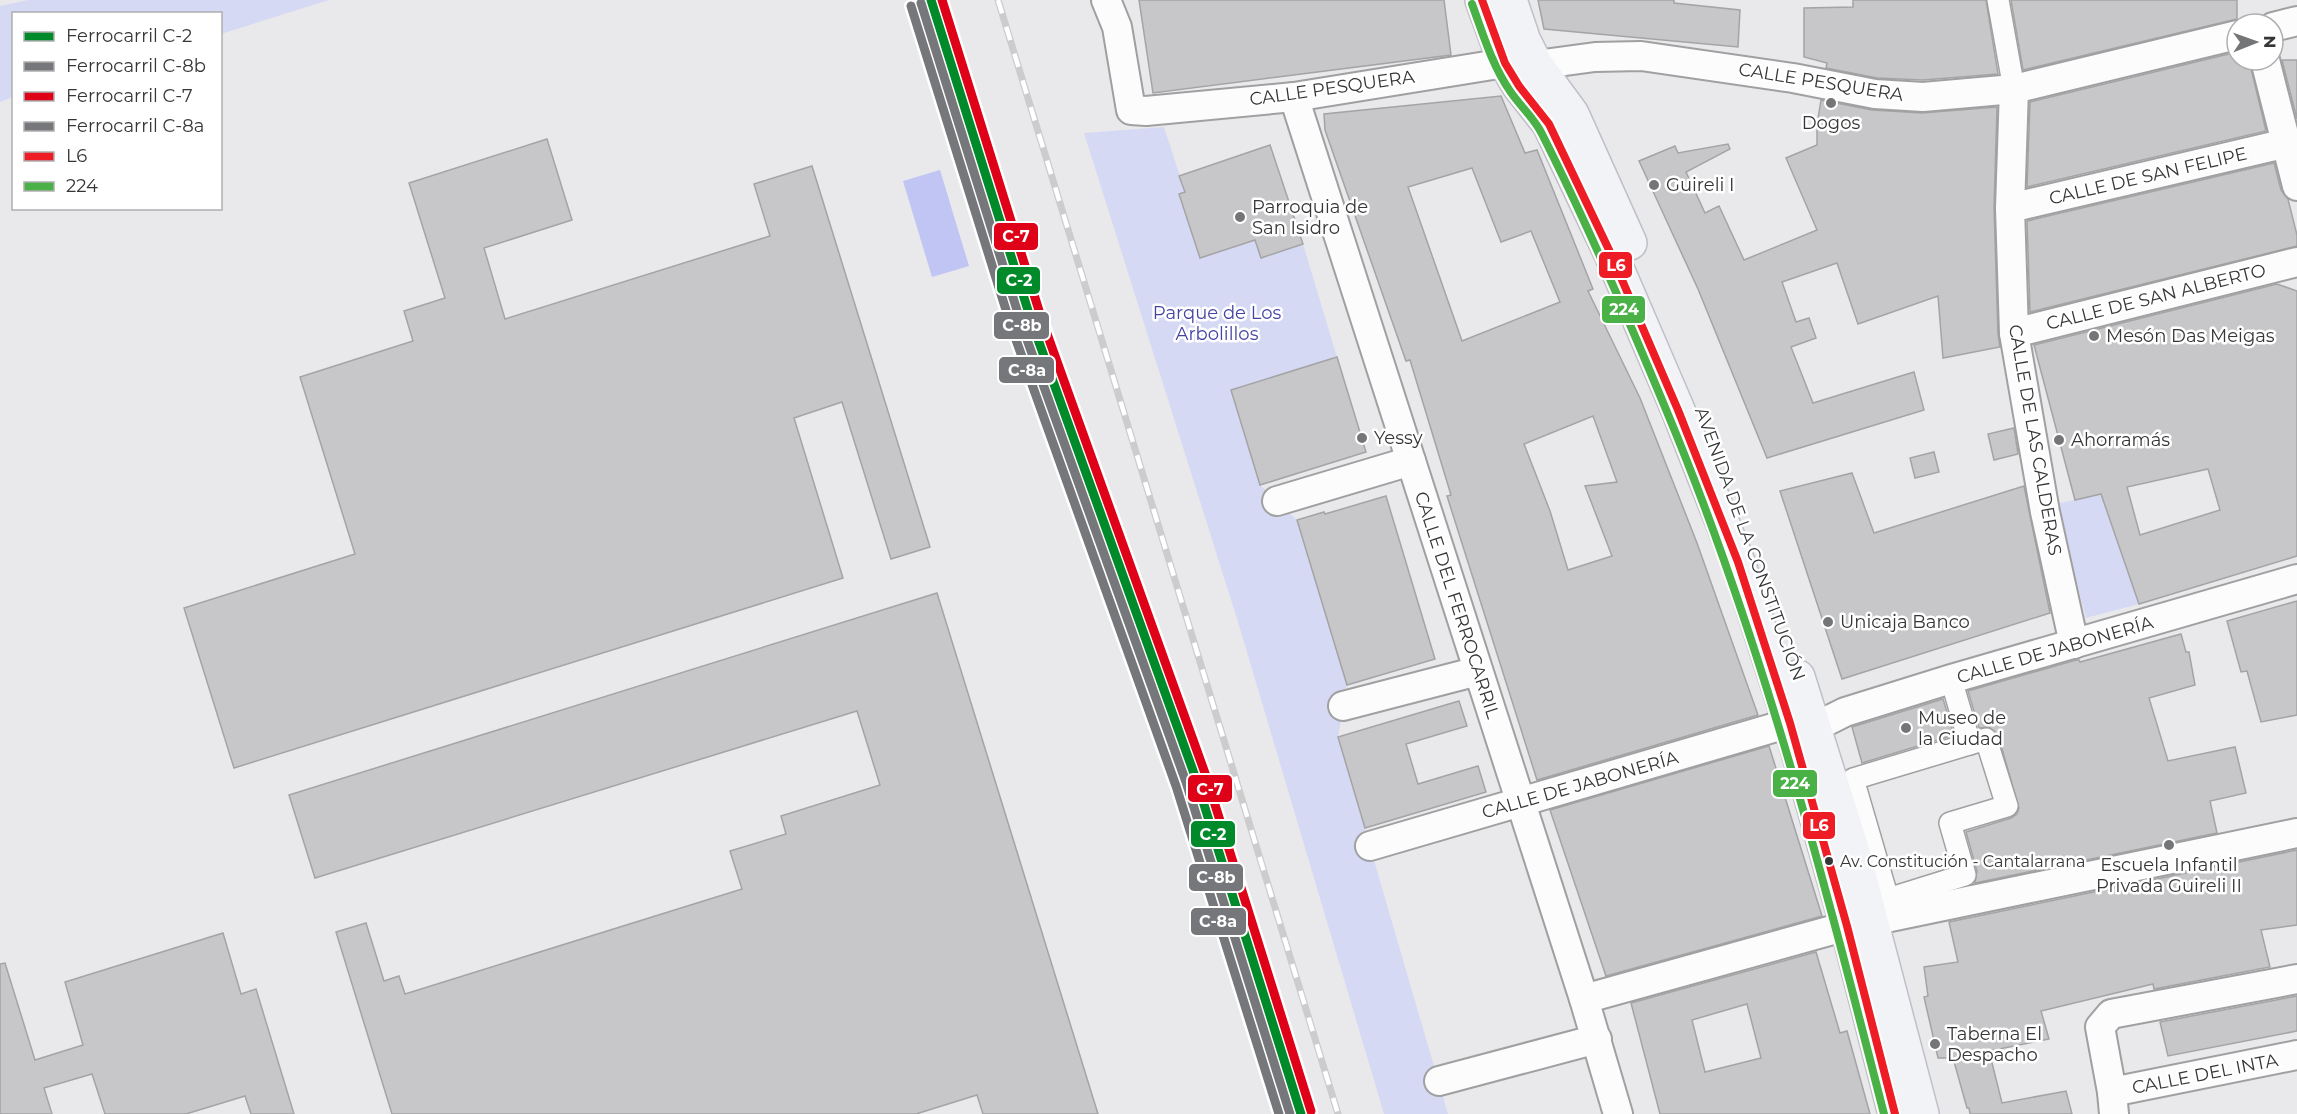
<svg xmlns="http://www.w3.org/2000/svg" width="2297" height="1114" font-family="Montserrat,sans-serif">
	<rect width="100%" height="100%" fill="#e9e9eb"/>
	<g fill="#d6d9f4">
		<path d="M 28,0 L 329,0 L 221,34 L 220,14 L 14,14 L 13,97 L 0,102 L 0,6 Z"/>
		<path d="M 1164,127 L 1185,192 L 1179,195 L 1200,258 L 1255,240 L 1261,258 L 1303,244 L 1337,357 L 1231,390 L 1240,421 L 1262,414 L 1250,453 L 1260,485 L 1297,520 L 1347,685 L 1338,737 L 1448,1114 L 1384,1114 L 1238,622 L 1084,133 Z"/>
		<path d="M 2101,494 L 2139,604 L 2086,618 L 2056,504 Z"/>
	</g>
	<path fill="#c0c5f4" d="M 940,170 L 969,266 L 932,277 L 903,181 Z"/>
	<g fill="#c7c7c9" stroke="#a4a4a6" stroke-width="1.5" fill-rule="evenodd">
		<path d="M 1139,0 L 1444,0 L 1451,55 L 1153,93 Z"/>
		<path d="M 1538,0 L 1674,0 L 1674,3 L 1740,10 L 1738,47 L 1544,29 Z"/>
		<path d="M 1853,0 L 1986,0 L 1998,74 L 1923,80 L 1877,78 L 1826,68 L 1827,63 L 1804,57 L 1804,8 L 1853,7 Z"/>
		<path d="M 2011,0 L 2237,0 L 2237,19 L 2023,70 Z"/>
		<path d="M 2237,52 L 2237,60 L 2249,60 L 2266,131 L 2027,187 L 2030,102 Z"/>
		<path d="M 2282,60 L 2297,60 L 2297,119 Z"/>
		<path d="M 1501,96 L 1525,153 L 1537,150 L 1593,289 L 1588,291 L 1640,398 L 1697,543 L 1758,715 L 1537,780 L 1447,496 L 1451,495 L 1410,360 L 1406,361 L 1325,130 L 1324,114 ZM 1472,168 L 1501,242 L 1531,231 L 1560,302 L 1462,341 L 1408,187 ZM 1593,416 L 1617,482 L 1585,486 L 1612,556 L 1568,570 L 1550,511 L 1524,444 Z"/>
		<path d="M 1821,100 L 1872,110 L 1922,113 L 1997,107 L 1994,208 L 1998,334 L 2000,347 L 1943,358 L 1938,296 L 1858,324 L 1837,263 L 1782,282 L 1796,322 L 1809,318 L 1816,338 L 1791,347 L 1813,403 L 1914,372 L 1924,410 L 1767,458 L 1698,289 L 1639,161 L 1675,146 L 1678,153 L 1728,144 L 1730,149 L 1686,172 L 1705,213 L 1719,206 L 1744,260 L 1817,230 L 1786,158 L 1817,145 L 1817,125 Z"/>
		<path d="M 547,139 L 572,220 L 484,248 L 505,319 L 770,236 L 754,184 L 812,166 L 930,547 L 891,559 L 842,402 L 794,418 L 843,578 L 234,768 L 184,608 L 355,554 L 300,377 L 413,341 L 404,311 L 445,298 L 409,183 Z"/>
		<path d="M 1270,145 L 1303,244 L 1261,258 L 1255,240 L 1200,258 L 1179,194 L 1185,192 L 1179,176 Z"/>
		<path d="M 2274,163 L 2281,190 L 2288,199 L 2297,235 L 2297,246 L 2030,312 L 2027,221 Z"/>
		<path d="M 2277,284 L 2297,291 L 2297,556 L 2139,604 L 2101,494 L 2075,500 L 2034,345 ZM 2208,469 L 2220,510 L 2140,535 L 2127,487 Z"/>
		<path d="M 1337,357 L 1366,452 L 1260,485 L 1231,390 Z"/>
		<path d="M 2014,428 L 2018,454 L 1994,460 L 1988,434 Z"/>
		<path d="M 1934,452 L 1939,472 L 1915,478 L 1910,458 Z"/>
		<path d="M 1852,473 L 1874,533 L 2024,486 L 2050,613 L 1842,679 L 1780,491 Z"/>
		<path d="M 1386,496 L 1435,659 L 1347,685 L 1297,520 L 1324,512 L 1325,514 Z"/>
		<path d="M 937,593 L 1098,1114 L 983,1114 L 977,1095 L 916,1114 L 392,1114 L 336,932 L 366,923 L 384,981 L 399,976 L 405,994 L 742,889 L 730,851 L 786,834 L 781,816 L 880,785 L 857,711 L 315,878 L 289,795 Z"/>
		<path d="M 2297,601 L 2297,715 L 2261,722 L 2247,671 L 2241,672 L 2227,621 Z"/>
		<path d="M 2181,634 L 2186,652 L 2189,652 L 2195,685 L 2149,698 L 2168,761 L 2235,747 L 2246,793 L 2210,801 L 2217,833 L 1975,883 L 1977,871 L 1966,832 L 2011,818 L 2017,814 L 2019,808 L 1998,735 L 1989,727 L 1979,728 L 1968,691 L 2076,660 L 2079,660 L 2080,662 Z"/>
		<path d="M 1943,699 L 1954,735 L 1862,763 L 1852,727 Z"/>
		<path d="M 1459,701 L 1467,726 L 1406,744 L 1418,784 L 1478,766 L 1486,792 L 1365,828 L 1338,737 Z"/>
		<path d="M 1769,746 L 1822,916 L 1606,976 L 1550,810 Z"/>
		<path d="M 2297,850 L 2297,925 L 2261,930 L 2270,967 L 2154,989 L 2153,984 L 2041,1011 L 2049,1039 L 1989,1051 L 2002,1103 L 2066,1091 L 2072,1114 L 1970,1114 L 1969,1108 L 1967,1108 L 1953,1058 L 1938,1058 L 1924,997 L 1928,996 L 1924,967 L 1958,962 L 1949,922 Z"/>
		<path d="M 223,933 L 241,994 L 256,989 L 294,1114 L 251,1114 L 245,1096 L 186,1114 L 105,1114 L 92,1074 L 44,1088 L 52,1114 L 0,1114 L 0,964 L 5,963 L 35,1060 L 83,1045 L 65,982 Z"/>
		<path d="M 1816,952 L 1840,1033 L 1847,1031 L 1870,1114 L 1660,1114 L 1631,1003 ZM 1747,1004 L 1761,1058 L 1705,1072 L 1692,1020 Z"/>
		<path d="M 2297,996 L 2297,1031 L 2168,1056 L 2160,1022 Z"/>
	</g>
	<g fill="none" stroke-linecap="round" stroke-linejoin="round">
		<g stroke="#a0a0a2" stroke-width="24">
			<g id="pedestrian">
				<path d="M 1998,0 L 2014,89"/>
				<path d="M 1951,679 L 1970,744"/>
				<path d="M 1986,739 L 2007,806 L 1950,823 L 1965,875 L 1888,899 L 1853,779 Z"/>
			</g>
		</g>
		<g stroke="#a0a0a2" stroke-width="32">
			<g id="minor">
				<path d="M 1106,0 L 1117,27 L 1131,110 L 1146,111 L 1294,97 L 1505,63 L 1520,46"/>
				<path d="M 2273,27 L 2297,21"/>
				<path d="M 2265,60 L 2297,186"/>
				<path d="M 1525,79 L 1536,65 L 1595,57 L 1641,56 L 1793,78 L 1875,94 L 1923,97 L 2014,89 L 2237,35"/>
				<path d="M 2014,89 L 2010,208 L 2014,333 L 2045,512 L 2074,644"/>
				<path d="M 1294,97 L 1584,999 L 1618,1114"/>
				<path d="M 2010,208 L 2287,143"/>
				<path d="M 2014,333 L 2297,262"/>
				<path d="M 1277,501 L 1411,461"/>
				<path d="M 1343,706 L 1478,671"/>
				<path d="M 1815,727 L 1845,712 L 1951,679 L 2297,579"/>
				<path d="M 1370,846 L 1790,723"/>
				<path d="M 1871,921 L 2297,833"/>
				<path d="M 1584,999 L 1847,926"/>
				<path d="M 1439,1081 L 1597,1039"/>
				<path d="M 2112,1092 L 2297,1055"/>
				<path d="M 2114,1114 L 2112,1092 L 2100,1027 L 2111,1014 L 2297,979"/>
			</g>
		</g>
		<g stroke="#bfc0c7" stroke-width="36">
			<g id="primary">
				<path d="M 1482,0 L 1505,63 L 1519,86 L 1549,124 L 1610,252 L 1678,410 L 1738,562 L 1790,723 L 1847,926 L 1895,1114"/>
				<path d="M 1510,0 L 1524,41 L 1536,65 L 1572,114 L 1630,243"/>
				<path d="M 1798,677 L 1853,852 L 1922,1114"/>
			</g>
		</g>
		<use href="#pedestrian" stroke="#fcfcfc" stroke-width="21"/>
		<use href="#minor" stroke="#fcfcfc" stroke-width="28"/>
		<use href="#primary" stroke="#f2f3f7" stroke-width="33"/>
		<g stroke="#cccccd" stroke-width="7">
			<path id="rail" d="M 998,0 L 1338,1114"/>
		</g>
		<use href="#rail" stroke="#fff" stroke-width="4.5" stroke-dasharray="14" stroke-linecap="butt"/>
		<g stroke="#fff" stroke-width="12">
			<path id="bus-1" d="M 1482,0 L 1505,63 L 1519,86 L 1549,124 L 1610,252 L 1678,410 L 1738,562 L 1790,723 L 1847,926 L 1895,1114"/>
		</g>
		<g stroke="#fff" stroke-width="12">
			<path id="bus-2" d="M 1472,4 C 1483,34 1492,65 1510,91 C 1520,106 1534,118 1542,134 C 1588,225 1628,318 1667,412 C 1762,639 1823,876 1884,1114"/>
		</g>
		<use href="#bus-1" stroke="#ee1c25" stroke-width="8"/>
		<use href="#bus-2" stroke="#49b146" stroke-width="8"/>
		<g stroke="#fff" stroke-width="14">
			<path id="rail-1" d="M 931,0 L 1031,320 L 1196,779 L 1301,1114"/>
		</g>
		<g stroke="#fff" stroke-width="14">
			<path id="rail-2" d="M 921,3 L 1021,323 L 1186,782 L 1290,1114"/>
		</g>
		<g stroke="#fff" stroke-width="14">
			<path id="rail-3" d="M 942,0 L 1041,317 L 1206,776 L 1311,1111"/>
		</g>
		<g stroke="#fff" stroke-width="14">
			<path id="rail-4" d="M 911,6 L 1011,326 L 1176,786 L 1279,1114"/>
		</g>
		<use href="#rail-1" stroke="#008a29" stroke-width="9"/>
		<use href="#rail-2" stroke="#76777a" stroke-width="9"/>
		<use href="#rail-3" stroke="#de0118" stroke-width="9"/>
		<use href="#rail-4" stroke="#76777a" stroke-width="9"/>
	</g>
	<g fill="#747576" stroke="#fff" stroke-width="2">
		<circle cx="1831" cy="103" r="6"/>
		<circle cx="1654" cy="185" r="6"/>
		<circle cx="1240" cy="217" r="6"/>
		<circle cx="2094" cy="336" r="6"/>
		<circle cx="1362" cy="438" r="6"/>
		<circle cx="2059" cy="440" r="6"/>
		<circle cx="1828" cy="622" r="6"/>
		<circle cx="1906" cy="728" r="6"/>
		<circle cx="2169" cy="845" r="6"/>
		<circle cx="1935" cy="1044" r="6"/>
	</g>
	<circle fill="#353637" stroke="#fff" stroke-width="2" cx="1829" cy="861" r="5"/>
	<g text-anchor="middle" stroke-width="5" stroke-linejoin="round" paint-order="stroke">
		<g font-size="16" fill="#353637" stroke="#fff" text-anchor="start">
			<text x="1840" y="867">Av. Constitución - Cantalarrana</text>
		</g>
		<g font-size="18" fill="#353637" stroke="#fff">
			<text transform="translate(1821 82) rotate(9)" y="6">CALLE PESQUERA</text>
			<text transform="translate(1332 88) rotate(-8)" y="6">CALLE PESQUERA</text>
			<text transform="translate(2148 176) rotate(-13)" y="6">CALLE DE SAN FELIPE</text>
			<text transform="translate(2156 297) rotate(-14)" y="6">CALLE DE SAN ALBERTO</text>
			<text transform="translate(2035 440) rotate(80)" y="6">CALLE DE LAS CALDERAS</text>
			<text transform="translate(1750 544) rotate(70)" y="6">AVENIDA DE LA CONSTITUCIÓN</text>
			<text transform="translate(1457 605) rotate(72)" y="6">CALLE DEL FERROCARRIL</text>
			<text transform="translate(2055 650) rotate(-16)" y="6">CALLE DE JABONERÍA</text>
			<text transform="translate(1580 785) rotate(-16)" y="6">CALLE DE JABONERÍA</text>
			<text transform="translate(2205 1074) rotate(-11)" y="6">CALLE DEL INTA</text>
		</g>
		<g font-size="18" fill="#353637" stroke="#fff" text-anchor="start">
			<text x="1831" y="129" text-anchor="middle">Dogos</text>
			<text x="1666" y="191">Guireli I</text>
			<text x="1252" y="213">Parroquia de<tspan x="1252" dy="21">San Isidro</tspan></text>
			<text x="2106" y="342">Mesón Das Meigas</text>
			<text x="1374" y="444">Yessy</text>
			<text x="2071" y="446">Ahorramás</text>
			<text x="1840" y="628">Unicaja Banco</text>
			<text x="1918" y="724">Museo de<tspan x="1918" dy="21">la Ciudad</tspan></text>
			<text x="2169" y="871" text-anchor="middle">Escuela Infantil<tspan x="2169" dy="21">Privada Guireli II</tspan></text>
			<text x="1947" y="1040">Taberna El<tspan x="1947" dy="21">Despacho</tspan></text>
		</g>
		<g font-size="18" fill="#4644a2" stroke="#fff">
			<text x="1217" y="319">Parque de Los<tspan x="1217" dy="21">Arbolillos</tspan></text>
		</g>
	</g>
	<g stroke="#fff" stroke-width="2">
		<rect x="993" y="222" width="46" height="29" rx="6" fill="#de0118"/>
		<rect x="1598" y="251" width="35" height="28" rx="6" fill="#ee1c25"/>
		<rect x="996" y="266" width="45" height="29" rx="6" fill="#008a29"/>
		<rect x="1601" y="295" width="45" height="29" rx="6" fill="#49b146"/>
		<rect x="993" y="311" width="57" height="29" rx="6" fill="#76777a"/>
		<rect x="998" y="356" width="57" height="28" rx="6" fill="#76777a"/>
		<rect x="1772" y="769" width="46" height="29" rx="6" fill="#49b146"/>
		<rect x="1187" y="774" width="46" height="29" rx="6" fill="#de0118"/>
		<rect x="1802" y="811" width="34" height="29" rx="6" fill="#ee1c25"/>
		<rect x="1190" y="820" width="46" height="28" rx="6" fill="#008a29"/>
		<rect x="1188" y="863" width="56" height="29" rx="6" fill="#76777a"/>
		<rect x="1190" y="907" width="57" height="29" rx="6" fill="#76777a"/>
	</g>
	<g font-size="16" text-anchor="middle" font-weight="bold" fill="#fff">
		<text x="1016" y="242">C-7</text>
		<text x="1616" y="271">L6</text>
		<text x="1019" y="286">C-2</text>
		<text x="1624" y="315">224</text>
		<text x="1022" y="331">C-8b</text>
		<text x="1027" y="376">C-8a</text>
		<text x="1795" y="789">224</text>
		<text x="1210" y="795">C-7</text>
		<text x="1819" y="831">L6</text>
		<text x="1213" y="840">C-2</text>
		<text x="1216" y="883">C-8b</text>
		<text x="1218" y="927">C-8a</text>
	</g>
	<rect x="12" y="12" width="210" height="198" fill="#ffffff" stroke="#aeafaf" stroke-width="1.5"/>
	<rect x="24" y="32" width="30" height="9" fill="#008a29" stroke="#aeafaf" stroke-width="1.5"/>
	<text x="66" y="42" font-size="18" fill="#353637">Ferrocarril C-2</text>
	<rect x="24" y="62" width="30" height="9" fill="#76777a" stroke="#aeafaf" stroke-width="1.5"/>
	<text x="66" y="72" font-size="18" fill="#353637">Ferrocarril C-8b</text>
	<rect x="24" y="92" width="30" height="9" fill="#de0118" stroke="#aeafaf" stroke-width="1.5"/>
	<text x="66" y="102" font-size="18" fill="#353637">Ferrocarril C-7</text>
	<rect x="24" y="122" width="30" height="9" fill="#76777a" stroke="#aeafaf" stroke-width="1.5"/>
	<text x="66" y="132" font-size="18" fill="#353637">Ferrocarril C-8a</text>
	<rect x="24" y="152" width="30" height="9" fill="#ee1c25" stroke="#aeafaf" stroke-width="1.5"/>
	<text x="66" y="162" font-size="18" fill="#353637">L6</text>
	<rect x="24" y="182" width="30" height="9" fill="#49b146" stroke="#aeafaf" stroke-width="1.5"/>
	<text x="66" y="192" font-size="18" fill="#353637">224</text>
	<g transform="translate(2255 42) rotate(89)"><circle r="28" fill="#ffffff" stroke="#aeafaf" stroke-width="1.5"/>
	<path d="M0-4.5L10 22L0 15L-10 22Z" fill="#747576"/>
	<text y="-9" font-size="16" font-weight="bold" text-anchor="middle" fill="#353637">N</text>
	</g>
</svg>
